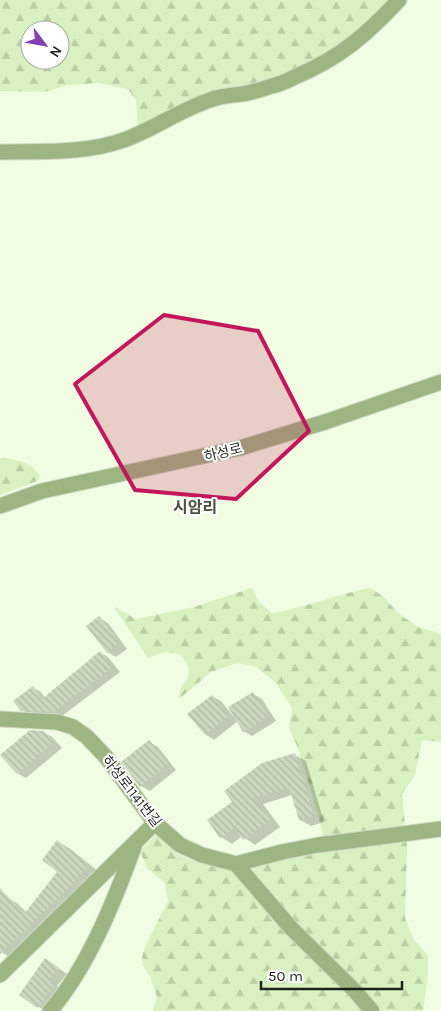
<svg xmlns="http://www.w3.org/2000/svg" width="441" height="1011" font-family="Karla,'Noto Sans KR',sans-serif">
	<defs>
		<pattern id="forest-firs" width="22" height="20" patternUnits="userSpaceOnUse" patternTransform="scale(1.25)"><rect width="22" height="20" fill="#d9f0c0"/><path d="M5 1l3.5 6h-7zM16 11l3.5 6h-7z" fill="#bacea4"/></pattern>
		<pattern id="building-back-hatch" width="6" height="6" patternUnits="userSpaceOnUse" patternTransform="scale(1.25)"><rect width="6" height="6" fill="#cbd7be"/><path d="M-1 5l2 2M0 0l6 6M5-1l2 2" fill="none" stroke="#aeb8a3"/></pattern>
	</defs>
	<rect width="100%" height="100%" fill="#f0fde3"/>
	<g fill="url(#forest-firs)" fill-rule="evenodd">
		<path d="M 0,0 L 389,0 L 337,52 L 265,86 L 205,93 L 176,105 L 152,121 L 138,127 L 136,100 L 128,89 L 99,83 L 68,85 L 45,92 L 0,91 ZM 30,30 L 60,30 L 60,60 L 30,60 Z"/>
		<path d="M 0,458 C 16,459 31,462 40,476 L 37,481 L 0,495 Z"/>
		<path d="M 252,588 L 259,602 L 272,613 C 305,608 337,594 370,588 L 384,597 L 398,613 L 418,627 L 441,634 L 441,742 L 422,740 L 415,775 L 402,794 L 407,846 L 405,918 L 414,940 L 428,955 L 428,975 L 423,1011 L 153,1011 L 157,997 L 150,976 L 143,966 L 142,957 L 145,947 L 168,901 L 165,883 L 147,868 L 140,851 L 157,834 L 174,852 L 190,860 L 231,870 L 326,852 L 320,822 L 298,748 L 289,728 L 292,708 L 276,683 L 255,666 L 237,663 L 211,672 L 179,699 C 179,676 201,680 180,654 L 165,652 L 148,658 L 114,607 L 136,619 L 194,607 Z"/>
	</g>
	<g fill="#0003">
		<path d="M 99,618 L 108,623 L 127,649 L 116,657 L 107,652 Z"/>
		<path d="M 101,653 L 108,657 L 120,672 L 62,716 L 30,715 L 22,710 L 33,688 L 41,692 L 45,698 Z"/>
		<path d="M 253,694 L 262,699 L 276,721 L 252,736 L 243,731 L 238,721 L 214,740 L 205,734 L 212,696 L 221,701 L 233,716 Z"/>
		<path d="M 43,732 L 52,737 L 62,748 L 26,778 L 17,773 Z"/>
		<path d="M 149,742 L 158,747 L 176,770 L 150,791 L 141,786 Z"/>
		<path d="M 295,755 L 306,761 L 324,822 L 311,826 L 300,820 L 292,795 L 263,804 L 280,827 L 255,845 L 242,836 L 232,844 L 221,837 L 209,821 Z"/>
		<path d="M 58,842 L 69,848 L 98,871 L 12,959 L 0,951 L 0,904 L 7,897 L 18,904 L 27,913 L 59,872 Z"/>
		<path d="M 46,959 L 67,974 L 57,986 L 63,990 L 45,1011 L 20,995 Z"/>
	</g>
	<g fill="url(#building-back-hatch)">
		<path d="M 99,616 L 119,643 L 107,653 L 86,626 Z"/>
		<path d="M 100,651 L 113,667 L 54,712 L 21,711 L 13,701 L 33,686 L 42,699 Z"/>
		<path d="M 253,692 L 268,716 L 243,732 L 228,707 Z"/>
		<path d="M 212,695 L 229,716 L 205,735 L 187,714 Z"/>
		<path d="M 30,730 L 43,731 L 54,742 L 17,774 L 0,755 Z"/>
		<path d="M 149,740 L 168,764 L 140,787 L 121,762 Z"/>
		<path d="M 295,753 L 314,816 L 299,820 L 289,787 L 253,798 L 270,820 L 243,840 L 234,828 L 220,838 L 207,820 L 232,802 L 224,791 L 262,763 Z"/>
		<path d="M 57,840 L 88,864 L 69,888 L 0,954 L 0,888 L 24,914 L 57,872 L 42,860 Z"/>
		<path d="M 45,958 L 59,968 L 49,980 L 55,984 L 37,1008 L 19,995 Z"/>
	</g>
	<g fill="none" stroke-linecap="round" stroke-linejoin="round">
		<g stroke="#cedac3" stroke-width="17">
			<g id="minor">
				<path d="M 0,152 C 42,151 84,154 124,140 C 154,129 180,110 210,100 C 220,96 232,95 243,94 C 253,92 263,89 272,86 C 281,84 289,80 297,76 C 341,57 366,35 399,0"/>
				<path d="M 0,506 L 42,491 L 240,448 L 325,422 L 441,382"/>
				<path d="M 0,719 L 57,722 L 73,727 L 87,737 L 106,757 L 155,823 L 180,845 L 202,855 L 236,864 L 282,852 L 318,845 L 441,829"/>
				<path d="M 236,864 L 291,928 L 355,991 L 372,1011"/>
				<path d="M 0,975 L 155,823"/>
				<path d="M 50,1011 C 88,967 114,902 134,847"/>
			</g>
		</g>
		<use href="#minor" stroke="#9db582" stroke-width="15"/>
	</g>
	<path fill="#c2185b" fill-opacity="0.2" stroke="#c2185b" stroke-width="4" stroke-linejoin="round" d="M 164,315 L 258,331 L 309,431 L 236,499 L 135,490 L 75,384 Z"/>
	<g text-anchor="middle" stroke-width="4" stroke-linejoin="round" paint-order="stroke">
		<g font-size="14" fill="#1e2319" stroke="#fff">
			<text transform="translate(223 452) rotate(-14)" y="5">하성로</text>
			<text transform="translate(132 791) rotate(52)" y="5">하성로1141번길</text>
		</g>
		<g font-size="16" font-weight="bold" fill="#49543e" stroke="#fff">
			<text x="195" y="513">시암리</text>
		</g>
	</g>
	<g transform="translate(45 45) rotate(122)"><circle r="24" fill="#ffffff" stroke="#a5a7a3"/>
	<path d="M0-4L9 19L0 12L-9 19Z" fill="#833fb3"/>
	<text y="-8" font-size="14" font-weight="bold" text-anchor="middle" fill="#1e2319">N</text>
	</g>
	<path d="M261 981v8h141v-8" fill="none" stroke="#1e2319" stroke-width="2.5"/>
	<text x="268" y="981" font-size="15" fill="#1e2319" stroke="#ffffff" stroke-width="4" paint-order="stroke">50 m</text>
</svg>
